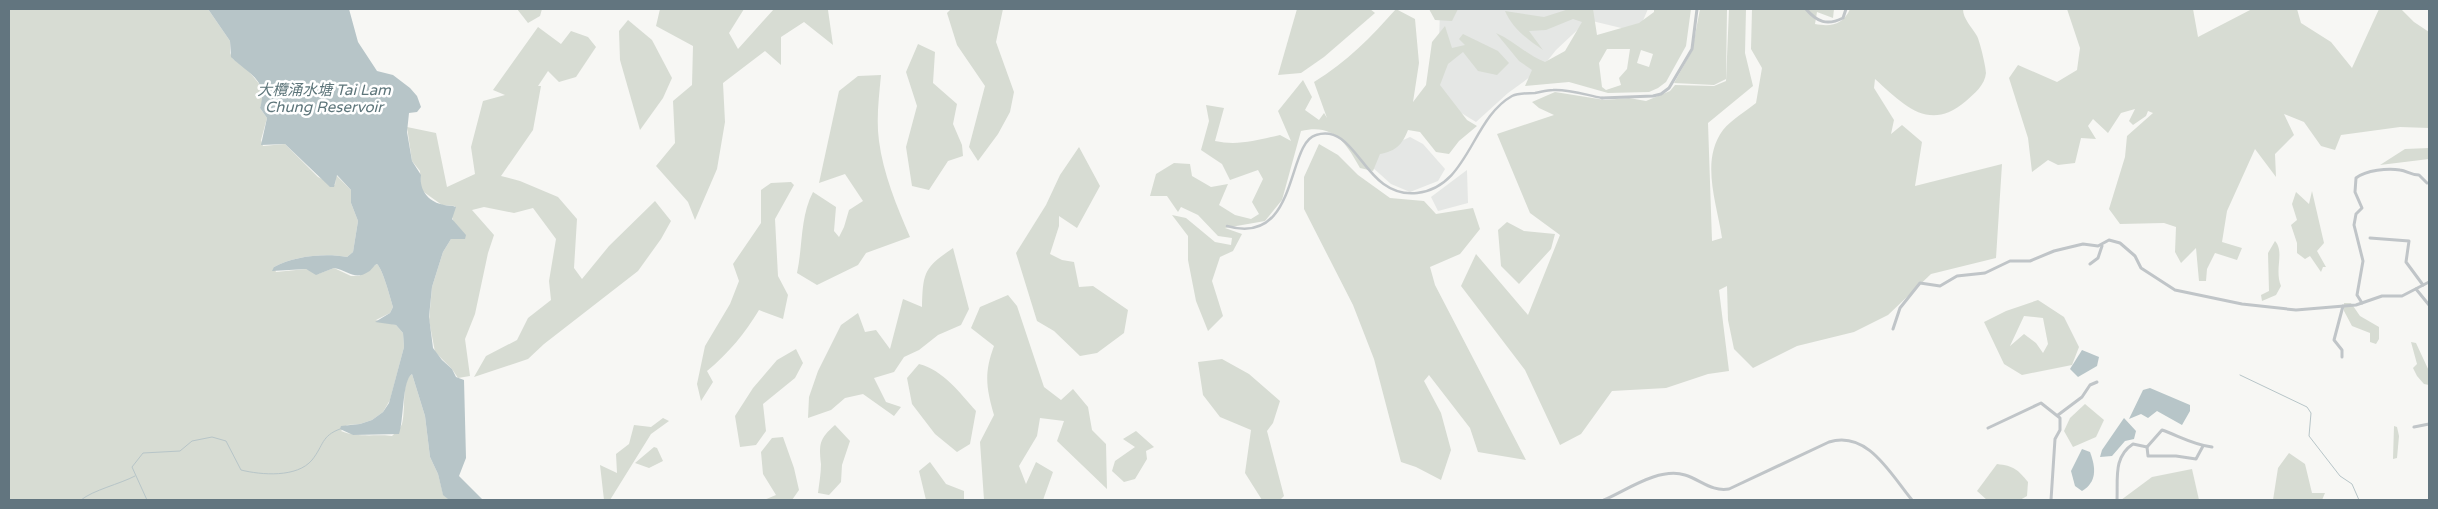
<svg xmlns="http://www.w3.org/2000/svg" width="2438" height="509" font-family="'Varela Round','Noto Sans TC',sans-serif">
	<rect width="100%" height="100%" fill="#f7f7f4"/>
	<g fill="#e5e7e5">
		<path d="M 1440,9 L 1648,9 L 1638,32 L 1588,20 L 1556,50 L 1541,69 L 1508,93 L 1476,122 L 1440,100 L 1438,77 Z"/>
		<path d="M 1410,137 L 1423,144 L 1445,169 L 1438,181 L 1410,192 L 1391,184 L 1371,166 L 1377,152 Z"/>
		<path d="M 1467,170 L 1468,203 L 1438,211 L 1431,197 Z"/>
	</g>
	<g fill="#d7dcd3" fill-rule="evenodd">
		<path d="M 9,9 L 208,9 L 230,41 L 230,53 L 233,59 L 247,69 L 260,85 L 264,96 L 260,108 L 267,118 L 261,140 L 263,146 L 285,144 L 318,177 L 335,185 L 336,175 L 351,190 L 351,203 L 358,221 L 353,252 L 347,257 C 325,253 294,256 274,267 L 276,272 L 306,269 L 318,274 L 334,268 L 351,276 L 359,276 L 377,264 C 383,270 390,297 393,307 L 390,313 L 376,320 L 396,325 L 403,333 L 404,347 L 390,400 L 383,412 L 372,420 L 360,424 L 347,425 L 341,431 C 356,438 375,434 392,436 C 396,432 400,429 402,424 C 406,411 401,380 412,374 L 425,416 L 430,457 L 438,474 L 443,494 L 449,500 L 9,500 Z"/>
		<path d="M 517,9 L 542,9 L 540,16 L 528,23 Z"/>
		<path d="M 660,9 L 744,9 L 729,33 L 738,49 L 774,9 L 830,9 L 828,10 L 833,45 L 804,22 L 781,37 L 781,65 L 765,51 L 723,83 L 725,122 L 717,169 L 695,220 L 688,202 L 656,166 L 675,143 L 673,101 L 692,85 L 693,46 L 656,26 Z"/>
		<path d="M 951,9 L 1003,9 L 996,42 L 1014,92 L 1010,112 L 998,134 L 978,161 L 969,147 L 985,86 L 957,45 L 947,13 Z"/>
		<path d="M 1297,9 L 1370,9 L 1375,13 L 1324,57 L 1301,73 L 1278,75 Z"/>
		<path d="M 1396,9 L 1415,19 L 1419,63 L 1413,102 L 1426,85 L 1432,42 L 1445,26 L 1452,48 L 1465,45 L 1459,39 L 1463,34 L 1498,51 L 1509,63 L 1497,75 L 1478,71 L 1463,52 L 1448,64 L 1440,85 L 1467,120 L 1477,126 L 1459,141 L 1449,154 L 1436,152 L 1420,132 L 1408,130 C 1402,145 1396,151 1380,154 L 1373,171 L 1360,168 C 1346,142 1333,123 1301,131 L 1282,200 L 1265,221 L 1225,228 L 1242,234 L 1233,251 L 1220,257 L 1212,281 L 1223,316 L 1208,331 L 1196,301 L 1188,260 L 1188,236 L 1172,215 L 1186,218 L 1215,242 L 1231,245 L 1232,238 L 1218,236 L 1198,215 L 1181,207 L 1178,212 L 1167,196 L 1150,196 L 1156,174 L 1174,163 L 1190,164 L 1192,176 L 1211,187 L 1228,184 L 1219,205 L 1235,215 L 1251,219 L 1259,214 L 1252,202 L 1263,179 L 1258,170 L 1230,180 L 1222,164 L 1201,150 L 1209,121 L 1206,105 L 1224,108 L 1215,141 C 1238,146 1258,140 1280,135 L 1291,141 L 1278,111 L 1303,80 L 1312,97 L 1305,110 L 1319,120 L 1324,113 L 1327,118 L 1314,82 C 1347,62 1371,37 1396,9 Z"/>
		<path d="M 1429,9 L 1458,9 L 1452,21 L 1435,20 Z"/>
		<path d="M 1569,9 L 1593,9 L 1597,35 L 1639,23 L 1654,12 L 1654,9 L 1691,9 L 1686,46 L 1666,82 L 1658,88 L 1649,92 L 1608,93 L 1569,82 L 1525,86 L 1532,70 L 1519,61 L 1496,33 C 1514,41 1527,55 1545,62 L 1565,51 L 1582,22 L 1573,19 L 1546,30 L 1529,31 L 1543,50 C 1528,40 1512,28 1505,11 L 1544,17 ZM 1607,49 L 1630,49 L 1627,69 L 1619,78 L 1621,85 L 1606,90 L 1602,87 L 1599,63 ZM 1641,50 L 1653,54 L 1649,67 L 1637,63 Z"/>
		<path d="M 1700,9 L 1727,9 L 1726,79 L 1714,85 L 1674,83 L 1692,51 Z"/>
		<path d="M 1729,9 L 1746,9 L 1745,53 L 1753,86 L 1708,123 L 1712,241 L 1722,238 C 1717,203 1700,161 1723,130 C 1731,120 1746,111 1756,103 L 1762,68 L 1751,49 L 1752,9 L 1834,9 L 1833,18 L 1817,12 L 1815,24 C 1831,27 1843,25 1850,9 L 1963,9 C 1963,19 1972,27 1977,36 C 1980,42 1986,67 1986,73 C 1985,85 1974,94 1966,101 C 1929,133 1904,105 1875,79 L 1874,88 L 1894,120 L 1891,134 L 1902,125 L 1922,142 L 1915,186 L 2002,164 L 1996,258 L 1931,274 L 1888,315 L 1854,332 L 1797,346 L 1753,368 L 1734,349 L 1728,320 L 1727,286 L 1719,290 L 1729,371 L 1708,374 L 1666,388 L 1612,391 L 1581,434 L 1560,445 L 1525,370 L 1461,286 L 1476,254 L 1528,315 L 1560,235 L 1530,213 L 1497,134 L 1554,115 L 1539,108 L 1532,102 L 1555,92 L 1605,100 L 1629,98 L 1646,101 L 1670,91 L 1675,85 L 1714,86 L 1726,81 Z"/>
		<path d="M 2067,9 L 2193,9 L 2198,37 L 2252,9 L 2297,9 L 2301,23 L 2331,42 L 2352,68 L 2379,9 L 2401,9 L 2414,22 L 2429,32 L 2429,128 L 2400,127 L 2341,135 L 2335,150 L 2321,146 L 2304,122 L 2284,114 L 2294,135 L 2275,154 L 2276,177 L 2255,149 L 2227,211 L 2222,242 L 2242,248 L 2237,260 L 2215,253 L 2207,269 L 2206,281 L 2199,281 L 2196,248 L 2181,263 L 2175,252 L 2176,227 L 2164,223 L 2120,224 L 2109,209 L 2125,157 L 2127,136 L 2153,113 L 2148,111 L 2146,116 L 2133,125 L 2129,121 L 2135,109 L 2121,113 L 2108,133 L 2093,119 L 2088,126 L 2096,139 L 2081,138 L 2075,163 L 2058,165 L 2048,160 L 2032,172 L 2028,138 L 2009,78 L 2018,65 L 2057,82 L 2077,70 L 2080,48 Z"/>
		<path d="M 628,20 L 652,40 L 672,78 L 663,98 L 640,130 L 620,60 L 619,31 Z"/>
		<path d="M 538,27 L 561,44 L 571,31 L 588,37 L 596,47 L 576,77 L 559,82 L 548,71 L 538,86 L 541,86 L 533,130 L 501,176 L 520,181 L 558,197 L 577,219 L 574,268 L 582,279 L 609,246 L 655,201 L 671,221 L 661,239 L 638,271 L 544,344 L 528,359 L 474,377 L 486,356 L 517,340 L 528,318 L 551,300 L 549,281 L 556,239 L 533,208 L 514,213 L 484,207 L 472,210 L 494,235 L 488,253 L 475,314 L 465,339 L 470,376 L 458,378 L 452,369 L 435,352 L 429,320 L 432,287 L 443,252 L 451,239 L 459,239 L 452,217 L 455,206 L 442,205 L 421,190 L 420,171 L 412,161 L 407,127 L 436,133 L 447,187 L 475,174 L 471,147 L 483,101 L 505,95 L 493,90 Z"/>
		<path d="M 918,44 L 935,52 L 933,83 L 957,104 L 953,124 L 962,145 L 963,156 L 948,161 L 929,190 L 912,186 L 906,147 L 917,106 L 906,72 Z"/>
		<path d="M 881,75 C 879,97 876,119 879,141 C 883,173 897,207 910,237 L 866,253 L 858,265 L 817,285 L 797,273 C 803,245 800,217 813,192 L 836,207 L 834,231 L 839,237 L 844,227 L 849,210 L 863,201 L 845,174 L 819,183 L 839,91 L 858,76 Z"/>
		<path d="M 1319,144 L 1338,155 L 1358,175 L 1390,198 L 1424,201 L 1436,214 L 1473,208 L 1480,229 L 1460,254 L 1430,267 L 1435,285 L 1526,460 L 1478,452 L 1470,428 L 1429,375 L 1424,381 L 1441,413 L 1451,450 L 1441,480 L 1416,467 L 1401,462 L 1374,359 L 1353,305 L 1304,209 L 1304,177 Z"/>
		<path d="M 1079,147 L 1100,186 L 1077,228 L 1059,216 L 1059,226 L 1050,254 L 1062,260 L 1074,262 L 1079,287 L 1093,286 L 1128,310 L 1124,333 L 1097,353 L 1080,356 L 1054,331 L 1037,321 L 1016,253 L 1046,205 L 1060,175 Z"/>
		<path d="M 2429,148 L 2429,159 L 2380,165 L 2405,149 Z"/>
		<path d="M 791,182 L 794,185 L 775,219 L 778,276 L 788,295 L 783,319 L 759,310 C 745,333 729,353 707,371 L 713,382 L 701,401 L 697,384 L 705,346 L 730,304 L 739,281 L 733,264 L 761,223 L 761,190 L 771,183 Z"/>
		<path d="M 2312,191 L 2324,243 L 2317,251 L 2326,267 L 2323,267 L 2321,272 L 2310,256 L 2305,259 L 2297,253 L 2297,243 L 2291,225 L 2297,220 L 2292,204 L 2296,192 L 2309,204 Z"/>
		<path d="M 1507,222 L 1524,231 L 1555,234 L 1551,249 L 1519,284 L 1501,266 L 1498,230 Z"/>
		<path d="M 2275,241 C 2285,252 2274,269 2281,286 L 2276,295 L 2262,301 L 2261,295 L 2269,291 L 2268,253 Z"/>
		<path d="M 953,248 L 969,309 L 961,325 L 938,335 L 919,350 L 904,357 L 894,372 L 874,378 L 886,402 L 901,407 L 894,416 L 863,394 L 845,398 L 831,410 L 808,418 L 809,397 L 818,371 L 841,325 L 858,313 L 865,332 L 876,330 L 890,349 L 903,299 L 922,307 C 923,272 924,268 953,248 Z"/>
		<path d="M 1008,295 L 1017,306 L 1044,387 L 1061,400 L 1073,389 L 1088,407 L 1092,430 L 1106,444 L 1107,489 L 1057,441 L 1064,421 L 1040,418 L 1037,436 L 1019,466 L 1026,484 L 1036,462 L 1053,472 L 1043,500 L 984,500 L 980,442 L 994,415 C 986,387 984,373 994,346 L 971,328 L 980,307 Z"/>
		<path d="M 2038,300 L 2064,317 L 2079,347 L 2072,365 L 2022,375 L 2004,364 L 1984,322 L 2006,311 ZM 2024,316 L 2043,318 L 2048,344 L 2043,353 L 2036,343 L 2024,334 L 2010,346 Z"/>
		<path d="M 2344,303 L 2351,303 L 2360,316 L 2379,327 L 2379,339 L 2376,344 L 2370,342 L 2370,333 L 2352,326 L 2344,311 Z"/>
		<path d="M 2411,342 L 2416,343 L 2429,371 L 2429,385 L 2424,384 L 2417,376 L 2413,368 L 2417,364 Z"/>
		<path d="M 796,349 L 803,363 L 795,378 L 763,404 L 766,431 L 756,445 L 740,447 L 735,416 L 753,388 L 777,360 Z"/>
		<path d="M 1222,359 L 1249,374 L 1280,401 L 1273,423 L 1267,431 L 1284,496 L 1280,500 L 1262,500 L 1245,473 L 1251,430 L 1220,417 L 1203,395 L 1198,362 Z"/>
		<path d="M 919,364 C 943,370 960,393 976,411 L 970,444 L 957,452 L 935,434 L 912,404 L 907,378 Z"/>
		<path d="M 2085,404 L 2104,420 L 2096,437 L 2073,447 L 2064,431 L 2070,418 Z"/>
		<path d="M 663,418 L 669,421 L 651,434 L 610,500 L 604,500 L 600,465 L 617,473 L 616,454 L 629,444 L 634,425 L 651,427 Z"/>
		<path d="M 835,425 L 850,441 L 842,465 L 841,482 L 829,495 L 818,493 C 819,484 821,474 821,464 C 819,444 819,439 835,425 Z"/>
		<path d="M 2394,426 L 2397,427 L 2399,436 L 2397,458 L 2393,459 Z"/>
		<path d="M 1136,431 L 1154,447 L 1146,451 L 1147,459 L 1135,479 L 1124,482 L 1112,471 L 1115,461 L 1135,447 L 1123,439 Z"/>
		<path d="M 783,437 L 794,468 L 799,490 L 792,500 L 764,500 L 776,495 L 763,474 L 761,452 L 772,438 Z"/>
		<path d="M 654,447 L 657,448 L 663,461 L 649,468 L 635,463 Z"/>
		<path d="M 2289,453 L 2305,464 L 2312,493 L 2325,493 L 2322,500 L 2273,500 L 2278,468 Z"/>
		<path d="M 930,462 L 946,484 L 964,491 L 964,500 L 926,500 L 919,471 Z"/>
		<path d="M 1997,464 C 2014,466 2017,469 2028,482 L 2027,496 L 2020,500 L 1987,500 L 1977,491 Z"/>
		<path d="M 2192,469 L 2199,500 L 2121,500 L 2152,477 Z"/>
	</g>
	<g fill="#b7c5c8">
		<path d="M 208,9 L 349,9 L 358,42 L 377,71 L 393,75 L 410,88 L 417,96 L 421,107 L 417,112 L 409,113 L 407,132 L 412,161 L 421,175 C 419,190 428,202 444,205 C 448,206 452,205 456,207 L 452,219 L 466,235 L 465,239 L 451,239 L 443,252 L 432,287 L 429,317 L 433,348 L 442,360 L 452,369 L 456,377 L 464,380 L 466,458 L 459,476 L 483,500 L 449,500 L 443,495 L 438,474 L 430,457 L 425,416 L 412,374 C 402,380 404,421 399,434 L 353,435 L 340,429 L 341,426 L 360,424 L 372,420 L 383,412 L 389,403 L 404,347 L 403,333 L 396,325 L 375,322 L 390,313 L 393,307 C 390,297 383,270 377,264 C 373,266 372,270 368,272 C 355,281 347,270 334,268 L 316,275 L 306,269 L 272,271 L 274,267 C 294,256 325,253 347,257 L 353,252 L 358,221 L 351,203 L 351,190 L 337,175 L 334,187 L 330,187 L 285,144 L 261,145 L 267,118 L 260,108 C 269,79 248,74 231,57 L 230,41 Z"/>
		<path d="M 2082,350 L 2099,357 L 2097,366 L 2078,377 L 2070,369 Z"/>
		<path d="M 2150,388 L 2190,405 L 2190,411 L 2182,425 L 2157,411 L 2148,418 L 2141,414 L 2129,419 L 2143,390 Z"/>
		<path d="M 2124,418 L 2136,431 L 2134,439 L 2125,441 L 2112,456 L 2100,457 L 2102,450 Z"/>
		<path d="M 2082,449 L 2090,452 C 2096,468 2097,482 2082,491 L 2075,486 L 2071,471 Z"/>
	</g>
	<g fill="none" stroke-linecap="round" stroke-linejoin="round">
		<g stroke="#b7c5c8" stroke-width="1">
			<path d="M 2240,375 L 2307,407 L 2311,413 L 2309,436 L 2340,476 L 2352,484 L 2359,500"/>
			<path d="M 81,500 C 93,490 120,484 135,476"/>
			<path d="M 147,500 L 132,467 L 143,453 L 180,451 L 192,441 L 212,437 L 226,441 L 241,470 C 261,475 297,478 312,460 C 324,445 321,436 340,429"/>
		</g>
		<path stroke="#c0c5c8" stroke-width="2.5" d="M 1227,226 C 1299,247 1286,143 1316,135 C 1358,122 1363,199 1417,193 C 1469,187 1471,119 1512,96 C 1518,93 1528,93 1535,93 C 1541,92 1547,90 1553,90 C 1569,89 1586,95 1602,98"/>
		<g stroke="#c0c5c8" stroke-width="3">
			<path d="M 1806,9 C 1817,22 1827,26 1843,18 L 1846,9"/>
			<path d="M 1602,98 L 1653,96 L 1661,94 L 1669,88 L 1692,49 L 1697,9"/>
			<path d="M 2370,238 L 2409,241 L 2406,262 L 2423,285"/>
			<path d="M 2090,264 L 2098,258 L 2102,246"/>
			<path d="M 2416,289 L 2429,305"/>
			<path d="M 2362,303 L 2357,295 L 2363,261 L 2354,225 L 2356,214 L 2362,208 L 2355,192 L 2356,178 C 2366,170 2388,168 2400,170 C 2407,171 2411,175 2419,175 L 2427,183"/>
			<path d="M 1893,329 L 1900,308 L 1920,283 L 1940,286 L 1957,276 L 1985,273 L 2010,261 L 2030,261 L 2054,251 L 2083,244 L 2098,246 L 2109,240 L 2120,243 L 2135,256 L 2141,268 L 2175,290 L 2242,304 L 2296,310 L 2356,305 L 2382,296 L 2402,296 L 2429,282"/>
			<path d="M 2342,357 L 2342,350 L 2334,340 L 2343,306"/>
			<path d="M 2058,415 L 2082,397 L 2090,385 L 2097,382"/>
			<path d="M 2414,427 L 2429,424"/>
			<path d="M 1988,428 L 2041,403 L 2060,418 L 2060,430 L 2055,439 L 2051,500"/>
			<path d="M 2147,447 L 2148,456 L 2176,456 L 2196,459 L 2203,446"/>
			<path d="M 1604,500 C 1627,490 1659,467 1685,475 C 1701,480 1712,492 1729,489 L 1829,442 C 1868,430 1891,475 1912,500"/>
			<path d="M 2117,500 C 2118,479 2113,457 2133,444 L 2147,447 L 2162,430 C 2179,436 2194,445 2212,447"/>
		</g>
	</g>
	<g text-anchor="middle" stroke-width="5" stroke-linejoin="round" paint-order="stroke">
		<g font-size="15" font-style="italic" fill="#5d757a" stroke="#fff">
			<text x="324" y="95">大欖涌水塘 Tai Lam<tspan x="324" dy="17">Chung Reservoir</tspan></text>
		</g>
	</g>
	<rect width="2438" height="509" fill="none" stroke="#62757f" stroke-width="20"/>
</svg>
